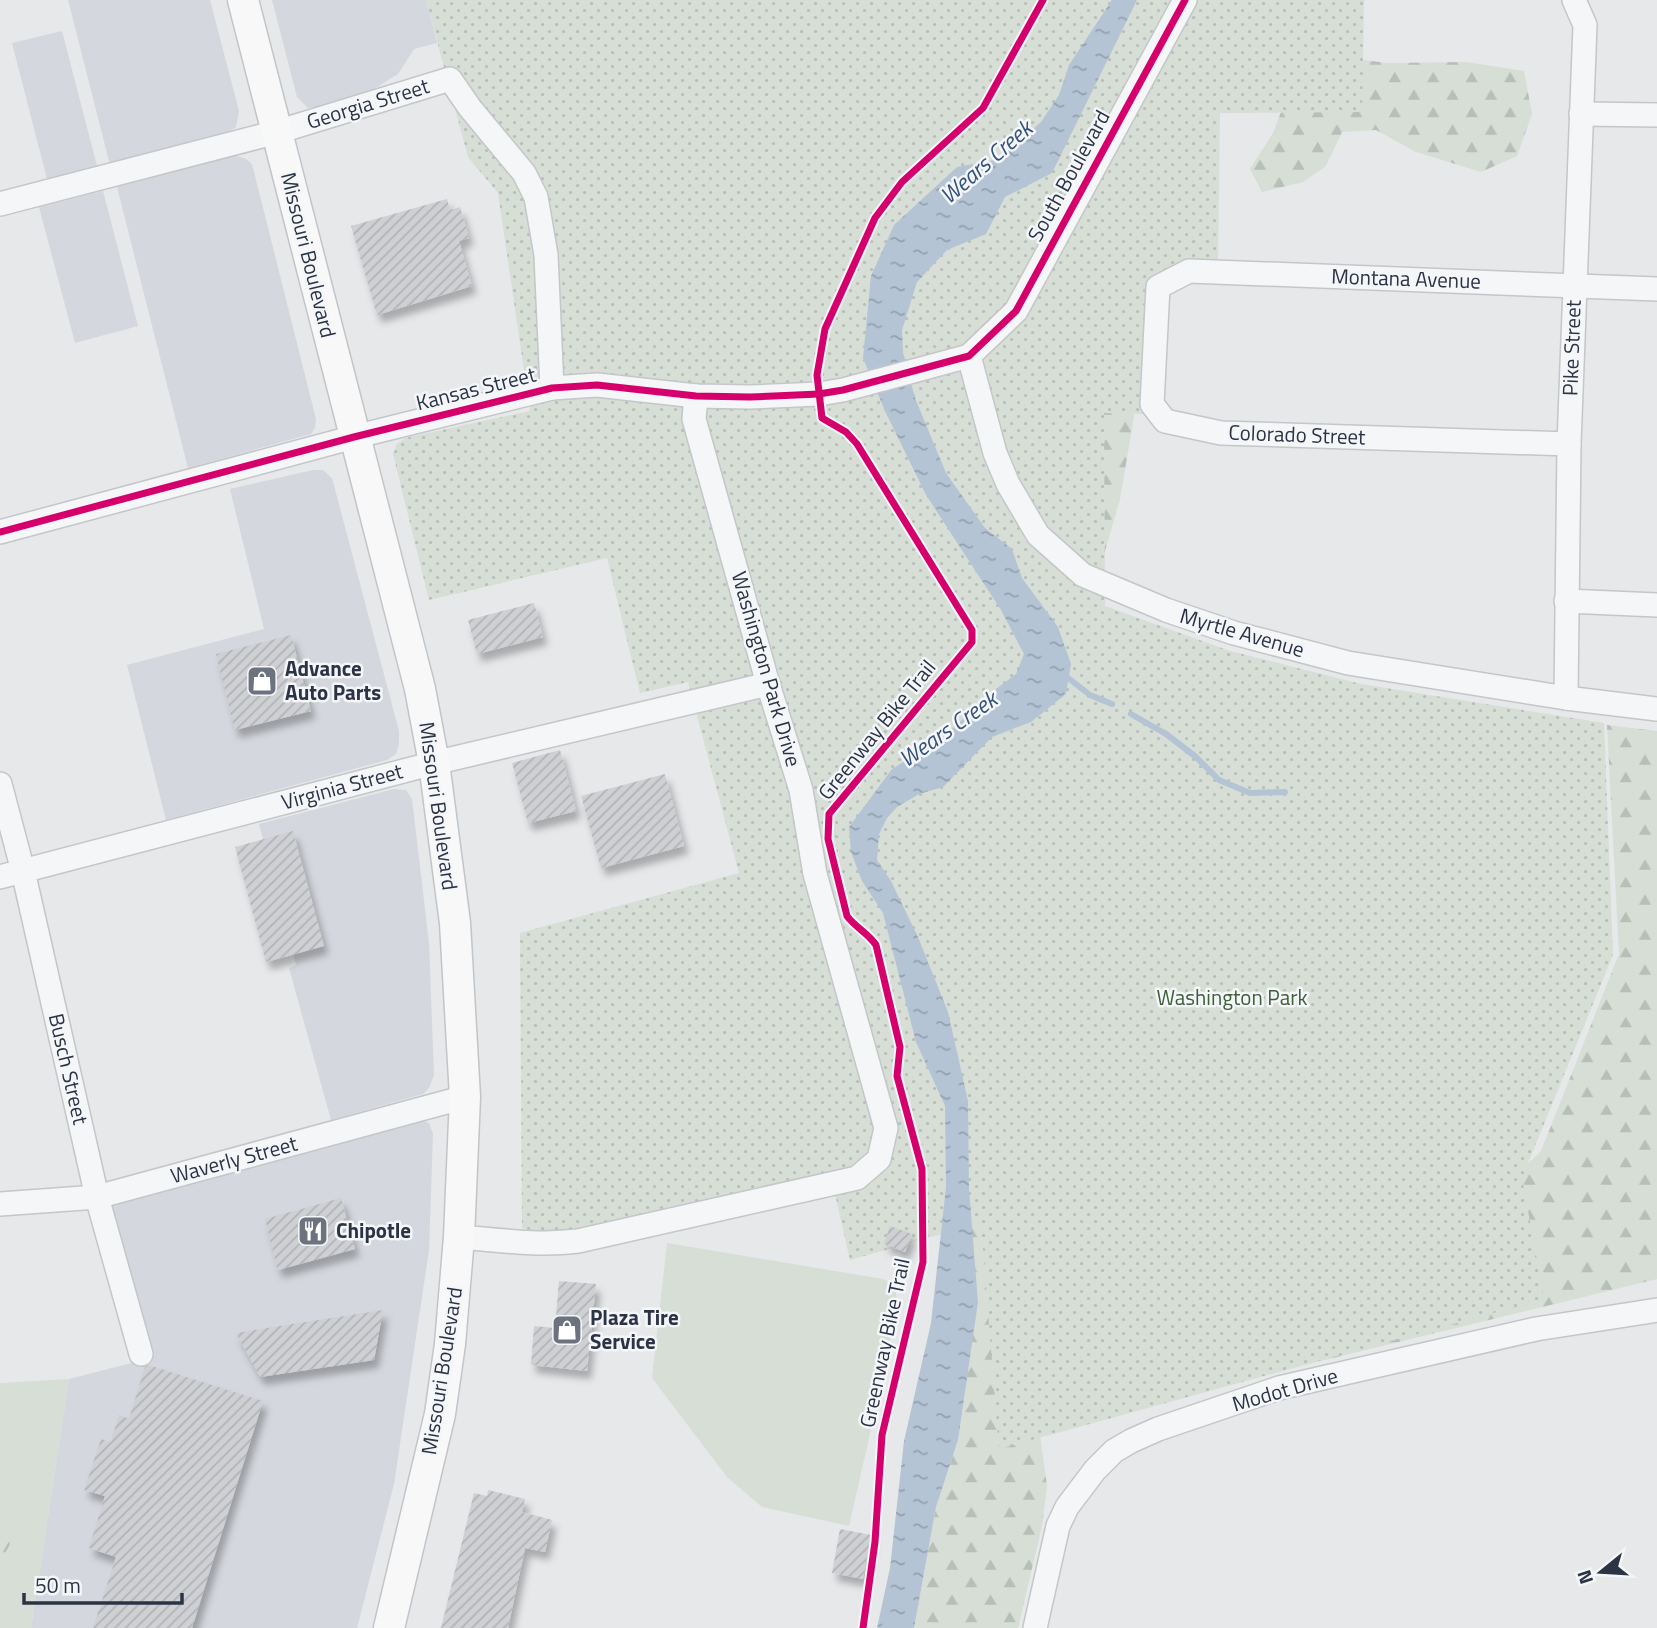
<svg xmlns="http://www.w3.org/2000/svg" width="1657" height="1628" font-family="'Titillium Web',sans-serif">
	<defs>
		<pattern id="forest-firs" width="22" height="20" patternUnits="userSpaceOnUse" patternTransform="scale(1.75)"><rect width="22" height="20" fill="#d6ded6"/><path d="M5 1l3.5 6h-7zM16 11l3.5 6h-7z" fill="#b8bfb9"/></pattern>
		<pattern id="park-dots" width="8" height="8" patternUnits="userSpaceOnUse" patternTransform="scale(1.75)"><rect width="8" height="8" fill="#d6ded6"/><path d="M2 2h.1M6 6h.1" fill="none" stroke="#b8bfb9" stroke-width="1.8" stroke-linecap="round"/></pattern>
		<pattern id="water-ripples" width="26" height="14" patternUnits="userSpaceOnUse" patternTransform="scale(1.75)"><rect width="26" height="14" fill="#b4c4d5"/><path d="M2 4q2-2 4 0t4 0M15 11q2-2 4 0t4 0" fill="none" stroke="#93a0af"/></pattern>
		<pattern id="building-hatch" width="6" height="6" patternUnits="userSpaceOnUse" patternTransform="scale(1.75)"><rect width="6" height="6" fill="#ced0d3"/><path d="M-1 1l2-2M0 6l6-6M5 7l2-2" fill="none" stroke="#b1b3b6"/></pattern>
		<filter id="shadow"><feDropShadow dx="4.5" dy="8" stdDeviation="3.5" flood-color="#0004"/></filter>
	</defs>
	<rect width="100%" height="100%" fill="#e6e8ea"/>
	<g fill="#d4d7dd">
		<path d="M 68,0 L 210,0 L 239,111 L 236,127 L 224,135 L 110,165 Z"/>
		<path d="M 272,0 L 426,0 L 437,43 L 414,49 L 398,74 L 374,89 L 326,106 L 308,108 L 297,97 Z"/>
		<path d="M 62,31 L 97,166 L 47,179 L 12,43 Z"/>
		<path d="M 237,156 L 246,159 L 252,164 L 316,419 L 315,428 L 311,434 L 188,468 L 117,187 L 224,157 Z"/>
		<path d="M 103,191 L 138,326 L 75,343 L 39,207 Z"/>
		<path d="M 313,470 L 323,470 L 332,478 L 399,731 L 399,744 L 396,754 L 387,760 L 166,820 L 127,665 L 264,629 L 230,489 Z"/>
		<path d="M 394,789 L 406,790 L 412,799 L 429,943 L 434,1075 L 429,1088 L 423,1094 L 331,1120 L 289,968 L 296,965 L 259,824 Z"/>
		<path d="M 421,1120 L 429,1123 L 433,1134 L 429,1250 L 394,1484 L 357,1628 L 31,1628 L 69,1379 L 151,1358 L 110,1209 L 112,1204 Z"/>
	</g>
	<g fill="#d6ded6">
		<path d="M 667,1243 L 883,1279 L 893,1285 L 897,1297 L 886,1363 L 849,1526 L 762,1507 L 727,1477 L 652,1378 Z"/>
		<path d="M 69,1379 L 31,1628 L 0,1628 L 0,1557 L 4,1555 L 4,1517 L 0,1517 L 0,1383 Z"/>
	</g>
	<g fill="url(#forest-firs)">
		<path d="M 1200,12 L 1338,57 L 1388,63 L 1466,62 L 1524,71 L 1532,114 L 1517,156 L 1481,172 L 1416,152 L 1376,130 L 1342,132 L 1326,166 L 1303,182 L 1262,192 L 1250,169 L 1273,133 L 1289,91 L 1233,97 L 1177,163 L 1120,499 L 1103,558 L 1031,443 Z"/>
		<path d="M 1607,725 L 1657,731 L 1657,1279 L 1128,1408 L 1492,1198 L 1541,1151 L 1619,954 Z"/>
		<path d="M 991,1186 L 1037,1413 L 1047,1486 L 1042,1526 L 1018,1628 L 914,1628 L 936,1507 L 958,1440 L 969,1189 Z"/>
		<path d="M 0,1517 L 4,1517 L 13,1539 L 4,1555 L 0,1557 Z"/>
	</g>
	<path fill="url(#park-dots)" d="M 426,0 L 1364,0 L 1362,112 L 1220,113 L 1218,260 L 1187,263 L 1167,273 L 1144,373 L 1144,414 L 1104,413 L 1105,606 L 1230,651 L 1361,684 L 1604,723 L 1613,955 L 1522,1178 L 1544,1299 L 999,1449 L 981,1223 L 850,1260 L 830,1172 L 549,1235 L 522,1228 L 520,933 L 739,873 L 688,682 L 640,693 L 607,558 L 429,600 L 393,454 L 397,444 L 405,438 L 530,411 L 498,193 L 468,157 Z"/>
	<path fill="url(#water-ripples)" d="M 1112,0 L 1137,0 L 1052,173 L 1005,197 L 986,234 L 947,250 L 917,282 L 902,330 L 903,352 L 915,398 L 946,473 L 985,528 L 1012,549 L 1022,578 L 1058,627 L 1071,664 L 1066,694 L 1031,722 L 992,737 L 943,787 L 919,794 L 897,807 L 887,818 L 879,834 L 877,860 L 891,881 L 918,937 L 948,1012 L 968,1101 L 969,1189 L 978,1302 L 958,1440 L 936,1507 L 914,1628 L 877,1628 L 890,1568 L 904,1441 L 931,1323 L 946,1187 L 945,1106 L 916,1042 L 883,913 L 862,881 L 851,852 L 849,827 L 892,769 L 941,739 L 991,693 L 1016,674 L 1024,654 L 1001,610 L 926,495 L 885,411 L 863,358 L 871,276 L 894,225 L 957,167 L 1000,159 L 1041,122 L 1059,95 L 1069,65 Z"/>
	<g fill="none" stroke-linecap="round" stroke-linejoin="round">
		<g stroke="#b4c4d5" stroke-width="6">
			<path d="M 1063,674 L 1090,695 L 1112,704"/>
			<path d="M 1131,714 L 1166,734 L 1196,757 L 1219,780 L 1250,793 L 1285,792"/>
		</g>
	</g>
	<g fill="url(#building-hatch)" filter="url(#shadow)">
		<path d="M 447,199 L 450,210 L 460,207 L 469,238 L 459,241 L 472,286 L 377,315 L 351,226 Z"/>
		<path d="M 534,603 L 543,637 L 477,654 L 468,620 Z"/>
		<path d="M 291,635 L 311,711 L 235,730 L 216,654 Z"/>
		<path d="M 560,750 L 576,811 L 528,823 L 512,763 Z"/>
		<path d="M 665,774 L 684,846 L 601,868 L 581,796 Z"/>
		<path d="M 293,831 L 324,946 L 266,962 L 235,847 Z"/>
		<path d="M 341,1198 L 355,1249 L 278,1270 L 265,1219 Z"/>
		<path d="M 890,1226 L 912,1234 L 905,1252 L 884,1244 Z"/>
		<path d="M 559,1281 L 596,1284 L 587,1371 L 531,1365 L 534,1326 L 555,1328 Z"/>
		<path d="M 383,1310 L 374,1360 L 260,1377 L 236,1333 Z"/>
		<path d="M 148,1365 L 263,1401 L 192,1628 L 93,1628 L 116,1557 L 89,1548 L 105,1496 L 84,1490 L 101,1439 L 111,1442 L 119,1415 L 129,1419 L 145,1367 Z"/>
		<path d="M 488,1490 L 525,1499 L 522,1512 L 552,1520 L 545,1552 L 525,1548 L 508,1628 L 441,1628 L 474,1493 L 487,1496 Z"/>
		<path d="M 840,1529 L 871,1535 L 863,1579 L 832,1573 Z"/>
	</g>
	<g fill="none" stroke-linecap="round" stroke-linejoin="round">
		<g stroke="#c4c6c8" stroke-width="26">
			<g id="minor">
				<path d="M 1581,114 L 1657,115"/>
				<path d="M 0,204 L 277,132 L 450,79 L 470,108 L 524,173 L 536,197 L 546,255 L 552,388"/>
				<path d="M 969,356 L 995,453 L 1008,484 L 1038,535 L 1083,575 L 1166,610 L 1234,633 L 1348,663 L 1566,698 L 1657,709"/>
				<path d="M 1569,444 L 1221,433 L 1165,421 L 1152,404 L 1158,287 L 1189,271 L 1657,289"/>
				<path d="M 0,532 L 354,437 L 552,388 L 597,385 L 696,396 L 750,397 L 819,394 L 843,390 L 969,356 L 1016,311 L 1185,0"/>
				<path d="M 1566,601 L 1657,605"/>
				<path d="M 1566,698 L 1569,444 L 1585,25 L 1574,0"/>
				<path d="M 0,784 L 23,871 L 97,1197 L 141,1354"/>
				<path d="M 0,877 L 434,763 L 768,684"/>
				<path d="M 0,1204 L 97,1197 L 465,1097"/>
				<path d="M 459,1237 C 499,1240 538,1246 578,1241 L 857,1178 L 879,1159 L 886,1128 L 815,874 L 801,790 L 768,684 L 694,419 L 696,396"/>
				<path d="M 1035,1628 L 1058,1526 L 1067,1507 L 1095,1470 L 1114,1451 L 1131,1441 L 1158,1429 L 1279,1388 L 1536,1329 L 1657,1310"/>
			</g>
		</g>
		<g stroke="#c2c5c8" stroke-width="33">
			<path id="major" d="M 243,0 L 420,689 L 434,763 L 455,923 L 465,1097 L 459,1237 L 450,1344 L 440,1414 L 389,1628"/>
		</g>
		<use href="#minor" stroke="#f5f6f7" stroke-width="23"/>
		<use href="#major" stroke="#f8f8f8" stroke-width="30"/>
		<g stroke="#f4f6f9" stroke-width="11">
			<g id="cycleway">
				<path d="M 0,532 L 354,437 L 552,388 L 597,385 L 696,396 L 750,397 L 819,394 L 843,390 L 969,356 L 1016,311 L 1185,0"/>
				<path d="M 863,1628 L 875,1542 L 882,1435 L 923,1262 L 922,1169 L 897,1076 L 900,1047 L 876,945 C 868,933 855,927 847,916 L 828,839 L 829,814 L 972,642 L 972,630 L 857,444 L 846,432 L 822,418 L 817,375 L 825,329 L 875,218 L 902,182 L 983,108 L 1043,0"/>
			</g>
		</g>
		<use href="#cycleway" stroke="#d6006c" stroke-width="7"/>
	</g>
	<defs>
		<g id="shop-square" transform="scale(1.575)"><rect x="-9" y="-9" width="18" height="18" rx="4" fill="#6c737f" stroke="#f4f6f9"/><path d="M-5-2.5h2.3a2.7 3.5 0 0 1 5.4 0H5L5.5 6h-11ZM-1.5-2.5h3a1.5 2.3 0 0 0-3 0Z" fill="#fff"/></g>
		<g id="restaurant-square" transform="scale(1.575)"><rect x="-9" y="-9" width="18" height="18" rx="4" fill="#6c737f" stroke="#f4f6f9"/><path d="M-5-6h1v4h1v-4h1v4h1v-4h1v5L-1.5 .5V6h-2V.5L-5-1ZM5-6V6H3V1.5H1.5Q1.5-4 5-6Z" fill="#fff"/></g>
	</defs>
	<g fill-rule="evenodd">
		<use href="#shop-square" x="262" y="681"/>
		<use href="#restaurant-square" x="313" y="1231"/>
		<use href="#shop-square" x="567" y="1330"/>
	</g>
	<g text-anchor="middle" stroke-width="5" stroke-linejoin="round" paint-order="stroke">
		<g font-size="21" fill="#2b3445" stroke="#f4f6f9">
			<text transform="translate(368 104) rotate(-17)" y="7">Georgia Street</text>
			<text transform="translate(1069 176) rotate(-61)" y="7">South Boulevard</text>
			<text transform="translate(308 255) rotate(76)" y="7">Missouri Boulevard</text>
			<text transform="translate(1406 279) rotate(2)" y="7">Montana Avenue</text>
			<text transform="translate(1572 348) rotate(-88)" y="7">Pike Street</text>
			<text transform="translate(476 389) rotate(-14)" y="7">Kansas Street</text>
			<text transform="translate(1297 435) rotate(2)" y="7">Colorado Street</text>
			<text transform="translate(1242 633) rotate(16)" y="7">Myrtle Avenue</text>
			<text transform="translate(766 669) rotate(74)" y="7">Washington Park Drive</text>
			<text transform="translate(877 730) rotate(-51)" y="7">Greenway Bike Trail</text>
			<text transform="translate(342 787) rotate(-15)" y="7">Virginia Street</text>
			<text transform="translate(438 806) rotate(82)" y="7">Missouri Boulevard</text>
			<text transform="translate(68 1069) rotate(77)" y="7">Busch Street</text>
			<text transform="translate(234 1160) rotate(-15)" y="7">Waverly Street</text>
			<text transform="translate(885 1343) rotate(-78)" y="7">Greenway Bike Trail</text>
			<text transform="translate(442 1371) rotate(-81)" y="7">Missouri Boulevard</text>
			<text transform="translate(1285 1390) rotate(-16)" y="7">Modot Drive</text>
		</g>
		<g font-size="21" font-weight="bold" fill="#2b3445" stroke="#f4f6f9" text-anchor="start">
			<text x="285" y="676">Advance<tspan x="285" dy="24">Auto Parts</tspan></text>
			<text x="336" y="1238">Chipotle</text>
			<text x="590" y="1325">Plaza Tire<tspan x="590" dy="24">Service</tspan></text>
		</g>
		<g font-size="21" fill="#3f6138" stroke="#f4f6f9">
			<text x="1232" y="1005">Washington Park</text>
		</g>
		<g font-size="23" font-style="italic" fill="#34527a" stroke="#f4f6f9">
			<text transform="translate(986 162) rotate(-41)" y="8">Wears Creek</text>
			<text transform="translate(948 729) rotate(-35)" y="8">Wears Creek</text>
		</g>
	</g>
	<g transform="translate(1601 1572) rotate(252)" stroke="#f4f6f9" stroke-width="5" paint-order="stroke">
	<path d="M0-5L12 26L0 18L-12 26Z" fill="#2b3445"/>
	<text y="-10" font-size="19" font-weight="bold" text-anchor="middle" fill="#2b3445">N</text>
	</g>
	<path d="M24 1593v10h158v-10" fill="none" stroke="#2b3445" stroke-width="3.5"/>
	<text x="35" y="1593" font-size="21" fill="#2b3445" stroke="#f4f6f9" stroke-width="5" paint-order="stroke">50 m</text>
</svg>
